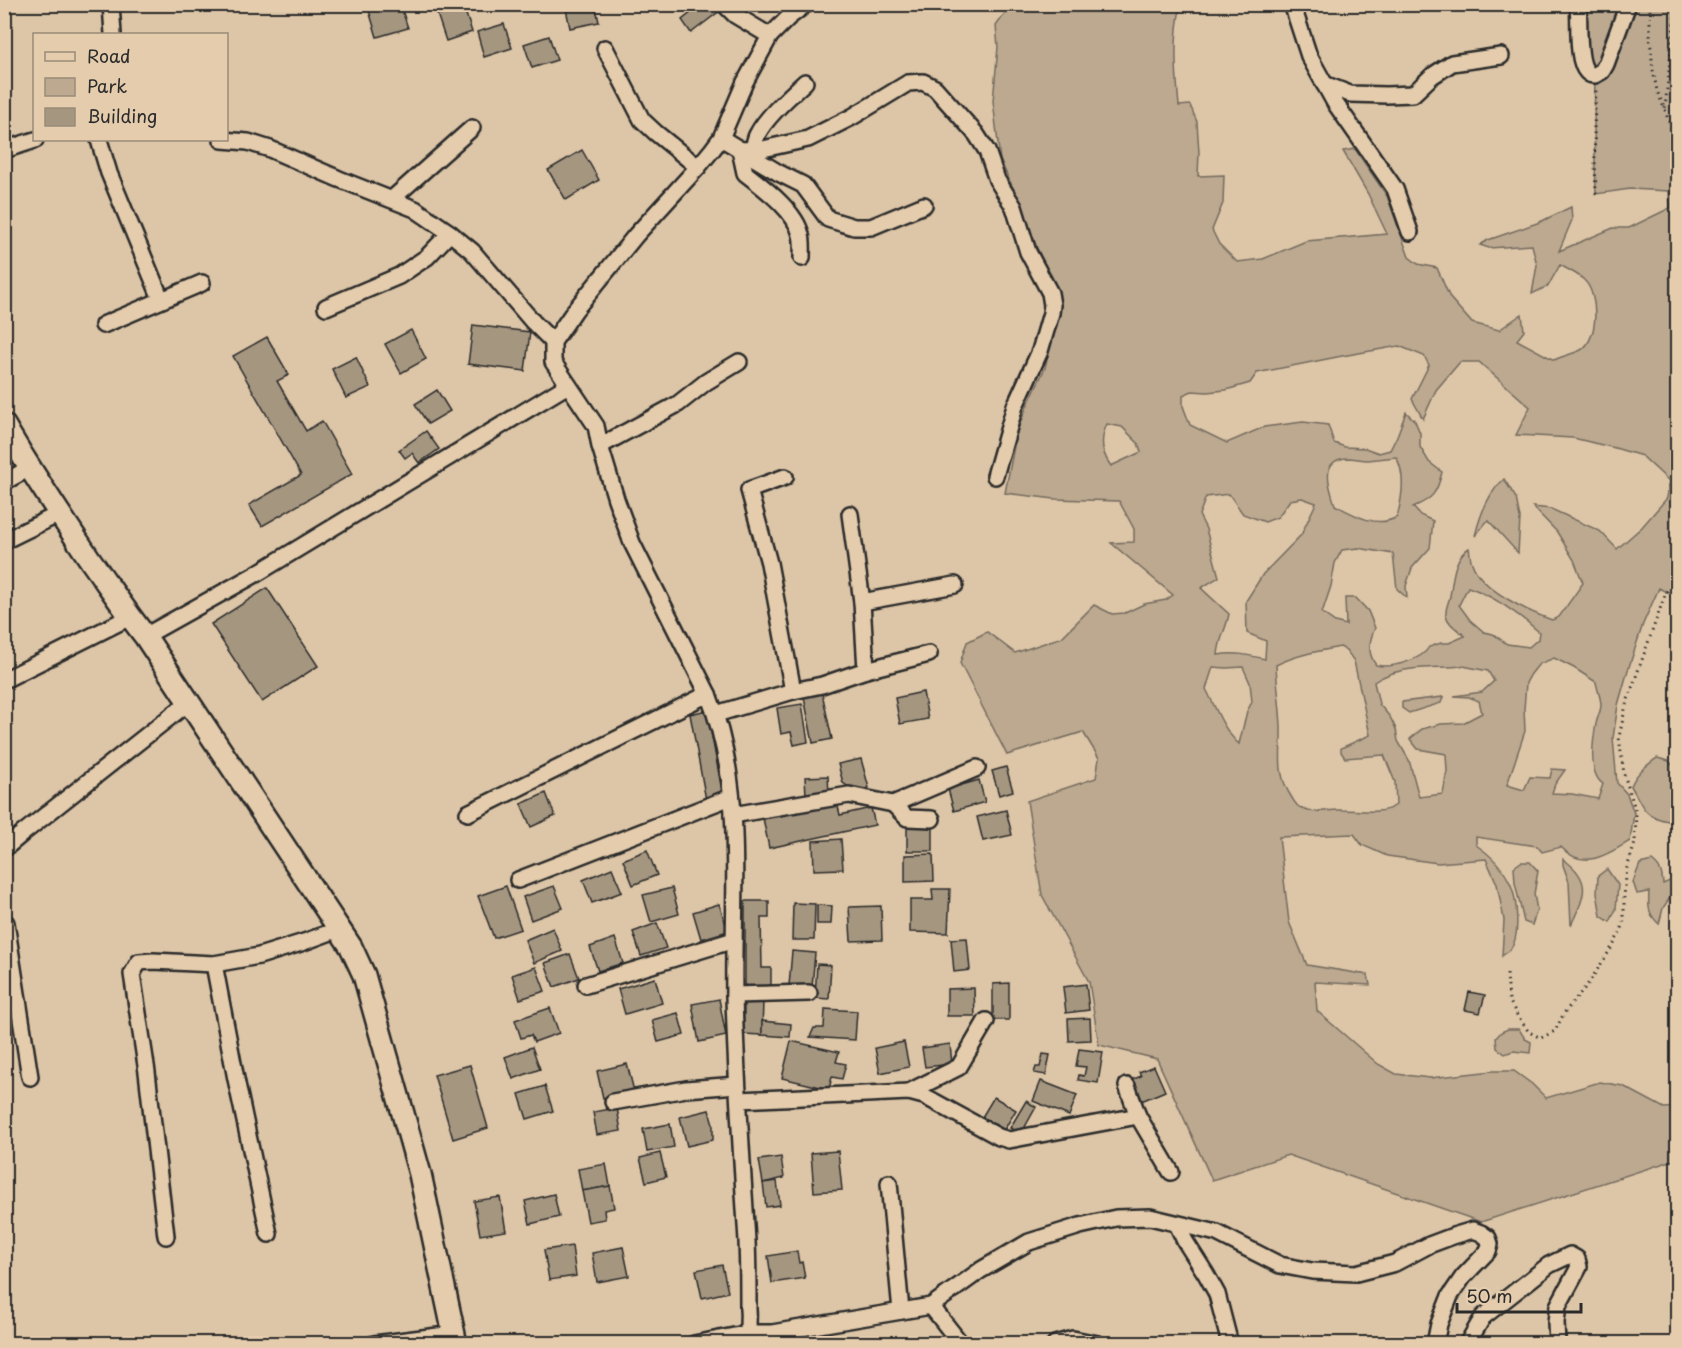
<svg xmlns="http://www.w3.org/2000/svg" width="1682" height="1348" font-family="'Playpen Sans',sans-serif">
	<rect width="100%" height="100%" fill="#ddc6a7"/>
	<filter id="ink" filterUnits="userSpaceOnUse"><feTurbulence type="fractalNoise" baseFrequency=".0167" numOctaves="2"/><feDisplacementMap in="SourceGraphic" scale="12" xChannelSelector="R" yChannelSelector="G"/><feConvolveMatrix kernelMatrix="1 2 1 2 8 2 1 2 1" color-interpolation-filters="sRGB"/></filter>
	<g filter="url(#ink)">
		<g fill="#bca990" stroke="#746a5e" stroke-width="1.5" fill-rule="evenodd">
			<path d="M 1011,5 L 1181,5 C 1173,37 1176,73 1179,106 L 1190,105 L 1197,122 L 1199,153 L 1198,176 L 1224,175 L 1223,203 L 1212,230 L 1219,244 L 1237,262 L 1263,259 L 1306,241 L 1387,234 L 1368,194 L 1343,151 L 1355,149 L 1387,196 L 1409,257 L 1418,264 L 1437,268 L 1450,298 L 1472,323 L 1499,330 L 1522,314 L 1524,331 L 1517,340 L 1554,360 C 1562,356 1573,354 1581,350 C 1599,339 1599,294 1584,280 C 1578,274 1567,269 1560,265 L 1548,286 L 1532,294 L 1537,265 L 1532,245 L 1489,248 L 1480,245 L 1488,240 L 1540,222 L 1571,207 L 1572,220 L 1559,251 L 1613,228 L 1629,228 L 1670,208 L 1669,191 L 1630,189 L 1596,194 L 1594,128 L 1595,76 L 1589,73 L 1578,5 L 1677,5 L 1677,591 L 1666,592 L 1659,588 L 1643,624 L 1628,670 L 1618,705 L 1613,738 L 1617,783 L 1627,794 L 1634,813 L 1630,841 C 1607,855 1583,871 1561,847 L 1542,852 L 1537,846 L 1476,837 L 1476,845 C 1491,855 1504,869 1511,885 C 1517,900 1521,937 1510,950 C 1509,951 1503,955 1502,956 L 1504,920 L 1497,884 L 1486,859 L 1438,863 L 1387,856 L 1362,845 L 1354,834 L 1279,837 L 1289,922 L 1307,965 L 1368,975 L 1370,985 L 1315,982 L 1317,1011 L 1378,1064 L 1396,1074 L 1430,1078 L 1493,1071 L 1514,1071 L 1532,1084 L 1546,1098 L 1600,1082 L 1623,1086 L 1664,1108 L 1677,1107 L 1677,1161 L 1674,1160 L 1481,1222 L 1288,1155 L 1212,1180 L 1157,1059 L 1099,1045 L 1089,982 L 1042,895 L 1027,801 L 1096,778 L 1099,758 L 1083,732 L 1007,755 L 960,663 L 967,642 L 987,632 L 1015,653 L 1062,637 L 1094,605 L 1112,614 L 1125,613 L 1144,604 L 1166,600 L 1173,595 L 1111,543 L 1134,542 L 1134,529 L 1119,501 L 1055,499 L 1005,493 L 1017,431 L 1028,404 L 1045,368 L 1058,307 L 1056,291 L 1037,248 L 1021,205 L 1000,160 L 993,101 L 998,47 L 996,26 ZM 1399,346 L 1424,356 L 1429,365 L 1412,399 L 1423,419 L 1436,390 L 1460,362 L 1479,362 L 1530,407 L 1516,435 L 1573,438 L 1615,448 L 1642,456 L 1669,481 L 1667,498 L 1642,527 L 1617,549 L 1600,531 L 1551,509 L 1533,507 L 1557,532 L 1574,560 L 1583,583 L 1559,617 L 1552,620 C 1527,611 1481,590 1472,563 C 1470,558 1470,553 1469,548 C 1453,558 1453,580 1450,596 C 1449,602 1445,609 1446,615 C 1448,625 1459,630 1465,636 L 1449,643 L 1441,643 L 1429,647 C 1422,660 1390,669 1376,665 C 1367,653 1369,641 1375,628 L 1368,611 L 1356,598 L 1345,598 L 1346,625 L 1335,622 L 1322,613 L 1331,586 L 1335,563 L 1342,550 L 1358,548 L 1393,554 L 1397,589 L 1407,598 L 1406,586 L 1412,568 L 1430,548 L 1433,521 L 1420,515 L 1413,507 C 1433,499 1437,493 1442,472 L 1429,462 L 1420,447 L 1420,433 L 1415,421 L 1406,412 L 1397,436 L 1390,450 L 1379,453 L 1365,448 L 1345,447 L 1334,443 L 1328,425 L 1303,422 L 1264,427 L 1227,443 L 1190,425 L 1183,406 L 1183,395 L 1192,391 L 1207,392 L 1226,390 L 1250,383 L 1257,373 L 1342,356 ZM 1107,424 L 1122,427 L 1138,443 L 1141,452 L 1111,466 C 1101,453 1100,439 1107,424 ZM 1396,457 C 1406,474 1402,499 1397,517 C 1377,529 1354,515 1335,505 C 1329,486 1319,459 1348,458 C 1355,458 1361,460 1368,460 C 1377,459 1387,458 1396,457 ZM 1229,494 L 1243,514 L 1265,522 L 1278,517 L 1290,500 L 1302,498 L 1316,503 L 1301,535 L 1263,574 L 1246,601 L 1247,633 L 1266,641 L 1265,659 C 1249,655 1235,652 1218,655 C 1219,639 1226,630 1229,614 L 1201,588 L 1219,577 L 1206,529 L 1199,515 L 1206,497 ZM 1468,587 C 1492,595 1520,615 1539,632 L 1538,639 L 1529,647 L 1507,644 L 1493,634 L 1484,632 L 1470,620 L 1459,605 ZM 1340,647 L 1346,650 L 1354,661 L 1370,735 L 1341,748 L 1341,752 L 1345,758 L 1384,755 L 1395,782 L 1396,805 C 1383,815 1358,810 1342,810 C 1329,809 1313,815 1301,808 C 1296,806 1295,803 1292,798 C 1275,772 1282,754 1281,726 C 1280,706 1277,686 1276,665 C 1296,655 1318,651 1340,647 ZM 1554,658 L 1574,668 L 1596,682 C 1597,689 1601,698 1601,705 C 1601,711 1597,718 1596,724 C 1593,740 1588,774 1603,784 L 1598,799 L 1572,794 L 1552,793 L 1555,784 L 1565,770 L 1552,769 L 1550,778 L 1530,777 L 1524,790 L 1507,785 L 1525,731 L 1524,709 L 1526,683 L 1531,674 L 1539,664 ZM 1463,666 L 1488,671 L 1494,681 L 1482,692 L 1454,696 L 1469,697 L 1479,701 L 1482,713 L 1463,723 L 1441,724 L 1422,729 L 1410,739 L 1418,749 L 1446,754 L 1447,771 L 1443,794 L 1419,797 L 1409,760 L 1398,741 L 1396,729 L 1390,717 L 1379,704 L 1374,682 C 1399,664 1434,669 1463,666 ZM 1243,667 L 1250,683 L 1252,702 L 1247,711 L 1239,744 C 1223,730 1216,708 1206,689 L 1213,667 L 1226,668 Z"/>
			<path d="M 1504,479 L 1516,498 L 1520,518 L 1518,553 L 1488,520 L 1475,536 C 1480,515 1488,493 1504,479 Z"/>
			<path d="M 1443,697 L 1441,703 L 1409,713 L 1402,708 L 1402,702 Z"/>
			<path d="M 1657,758 L 1669,761 L 1674,767 L 1677,767 L 1677,814 L 1668,821 C 1642,816 1643,806 1631,786 C 1636,773 1646,766 1657,758 Z"/>
			<path d="M 1563,859 C 1593,880 1585,896 1571,925 L 1569,882 L 1563,865 Z"/>
			<path d="M 1652,861 C 1661,868 1662,873 1663,884 L 1672,880 L 1677,884 L 1677,887 L 1663,908 L 1659,924 C 1648,914 1648,907 1649,892 L 1637,894 L 1633,882 L 1640,864 Z"/>
			<path d="M 1521,862 L 1530,862 L 1538,871 L 1534,894 L 1537,910 L 1532,925 L 1524,922 L 1515,883 L 1514,867 Z"/>
			<path d="M 1607,869 L 1618,885 L 1616,909 L 1610,922 L 1601,916 L 1597,893 L 1598,876 Z"/>
			<path d="M 1508,1029 L 1519,1029 L 1525,1039 L 1531,1042 L 1530,1053 L 1513,1051 L 1505,1054 L 1497,1048 L 1496,1038 L 1501,1032 Z"/>
		</g>
		<g fill="#a59680" stroke="#2b2b2b" stroke-width="1.5">
			<path d="M 367,4 L 400,4 L 408,28 L 377,37 Z"/>
			<path d="M 565,4 L 588,4 L 589,9 L 596,8 L 599,22 L 570,28 Z"/>
			<path d="M 702,4 L 717,4 L 721,10 L 691,33 L 682,20 Z"/>
			<path d="M 463,5 L 472,32 L 446,41 L 437,14 Z"/>
			<path d="M 504,24 L 512,48 L 484,57 L 477,32 Z"/>
			<path d="M 549,36 L 557,60 L 532,68 L 524,44 Z"/>
			<path d="M 582,150 L 599,180 L 566,200 L 548,170 Z"/>
			<path d="M 473,325 L 530,332 L 525,371 L 468,364 Z"/>
			<path d="M 411,330 L 426,359 L 401,373 L 385,344 Z"/>
			<path d="M 267,337 L 289,375 L 277,381 L 306,431 L 322,421 L 352,474 L 262,526 L 249,505 L 301,475 L 233,356 Z"/>
			<path d="M 356,357 L 370,387 L 346,398 L 332,369 Z"/>
			<path d="M 437,390 L 450,411 L 428,424 L 415,404 Z"/>
			<path d="M 426,431 L 439,449 L 419,463 L 412,453 L 405,458 L 399,450 Z"/>
			<path d="M 267,588 L 318,666 L 262,702 L 211,624 Z"/>
			<path d="M 923,692 L 928,719 L 900,724 L 895,698 Z"/>
			<path d="M 822,693 L 832,739 L 813,743 L 804,697 Z"/>
			<path d="M 802,704 L 808,742 L 794,745 L 791,732 L 781,734 L 777,708 Z"/>
			<path d="M 707,710 L 723,796 L 706,800 L 690,714 Z"/>
			<path d="M 861,759 L 869,788 L 855,791 L 843,783 L 838,764 Z"/>
			<path d="M 1006,767 L 1013,791 L 999,795 L 992,771 Z"/>
			<path d="M 828,776 L 829,794 L 806,795 L 805,777 Z"/>
			<path d="M 979,780 L 985,802 L 954,811 L 948,789 Z"/>
			<path d="M 546,793 L 555,816 L 531,827 L 521,804 Z"/>
			<path d="M 837,802 L 840,815 L 871,808 L 875,825 L 769,848 L 763,818 Z"/>
			<path d="M 1006,810 L 1012,835 L 983,841 L 977,817 Z"/>
			<rect x="907" y="827" width="26" height="24"/>
			<path d="M 841,839 L 843,869 L 814,870 L 813,841 Z"/>
			<path d="M 647,850 L 657,875 L 633,885 L 623,860 Z"/>
			<path d="M 933,854 L 934,881 L 905,882 L 905,855 Z"/>
			<path d="M 612,868 L 622,892 L 592,903 L 583,880 Z"/>
			<path d="M 506,886 L 521,929 L 494,938 L 478,896 Z"/>
			<path d="M 554,886 L 563,908 L 531,920 L 523,897 Z"/>
			<path d="M 672,888 L 679,914 L 651,922 L 643,895 Z"/>
			<path d="M 932,889 L 950,889 L 948,933 L 910,932 L 910,900 L 933,900 Z"/>
			<path d="M 745,901 L 769,901 L 769,918 L 761,918 L 762,968 L 771,968 L 771,986 L 745,986 Z"/>
			<path d="M 793,903 L 815,904 L 814,940 L 792,940 Z"/>
			<path d="M 719,904 L 728,931 L 701,939 L 693,912 Z"/>
			<path d="M 817,905 L 832,906 L 831,924 L 817,924 Z"/>
			<path d="M 881,906 L 882,940 L 851,941 L 849,907 Z"/>
			<path d="M 657,923 L 666,948 L 641,956 L 633,932 Z"/>
			<path d="M 553,928 L 562,951 L 534,963 L 525,940 Z"/>
			<path d="M 615,938 L 623,963 L 598,971 L 590,947 Z"/>
			<path d="M 967,938 L 970,970 L 954,972 L 951,939 Z"/>
			<path d="M 792,951 L 815,953 L 812,987 L 789,986 Z"/>
			<path d="M 570,954 L 579,978 L 554,987 L 545,963 Z"/>
			<path d="M 817,964 L 831,965 L 829,999 L 815,998 Z"/>
			<path d="M 536,967 L 545,991 L 520,999 L 512,975 Z"/>
			<path d="M 655,978 L 662,1003 L 625,1014 L 618,989 Z"/>
			<path d="M 1009,983 L 1009,1020 L 993,1020 L 993,984 Z"/>
			<path d="M 1086,984 L 1089,1010 L 1066,1013 L 1063,987 Z"/>
			<path d="M 974,988 L 975,1016 L 947,1016 L 947,989 Z"/>
			<path d="M 1469,992 L 1485,995 L 1480,1013 L 1465,1010 Z"/>
			<path d="M 719,999 L 726,1036 L 699,1042 L 692,1004 Z"/>
			<path d="M 744,1000 L 763,1000 L 762,1035 L 743,1034 Z"/>
			<path d="M 550,1008 L 559,1033 L 534,1042 L 531,1035 L 521,1038 L 515,1020 Z"/>
			<path d="M 825,1009 L 857,1011 L 855,1040 L 810,1037 L 814,1028 L 824,1028 Z"/>
			<path d="M 678,1013 L 684,1035 L 658,1042 L 652,1020 Z"/>
			<path d="M 1090,1018 L 1091,1040 L 1069,1041 L 1068,1019 Z"/>
			<path d="M 762,1021 L 791,1024 L 790,1037 L 762,1035 Z"/>
			<path d="M 791,1041 L 839,1052 L 836,1062 L 846,1064 L 842,1079 L 832,1077 L 829,1089 L 782,1078 Z"/>
			<path d="M 904,1042 L 909,1067 L 880,1073 L 875,1048 Z"/>
			<path d="M 950,1044 L 952,1064 L 925,1067 L 922,1048 Z"/>
			<path d="M 532,1047 L 540,1069 L 513,1079 L 505,1057 Z"/>
			<path d="M 1079,1049 L 1103,1052 L 1098,1083 L 1078,1080 L 1079,1075 L 1084,1076 L 1086,1067 L 1076,1066 Z"/>
			<path d="M 1043,1054 L 1050,1055 L 1046,1075 L 1034,1073 L 1036,1067 L 1040,1067 Z"/>
			<path d="M 627,1064 L 634,1091 L 603,1098 L 597,1071 Z"/>
			<path d="M 470,1065 L 488,1128 L 453,1139 L 434,1075 Z"/>
			<path d="M 1154,1066 L 1165,1091 L 1139,1102 L 1130,1081 L 1141,1076 L 1139,1072 Z"/>
			<path d="M 1041,1081 L 1077,1095 L 1069,1116 L 1033,1101 Z"/>
			<path d="M 545,1086 L 553,1111 L 527,1119 L 519,1094 Z"/>
			<path d="M 994,1097 L 1016,1110 L 1004,1130 L 982,1117 Z"/>
			<path d="M 1026,1101 L 1036,1107 L 1021,1134 L 1010,1128 Z"/>
			<path d="M 617,1108 L 621,1131 L 597,1135 L 593,1112 Z"/>
			<path d="M 709,1110 L 713,1124 L 713,1140 L 687,1146 L 680,1117 Z"/>
			<path d="M 670,1124 L 674,1147 L 647,1152 L 643,1129 Z"/>
			<path d="M 838,1151 L 842,1190 L 814,1192 L 811,1153 Z"/>
			<path d="M 660,1153 L 666,1177 L 646,1182 L 640,1158 Z"/>
			<path d="M 781,1157 L 784,1178 L 763,1183 L 759,1160 Z"/>
			<path d="M 606,1164 L 610,1186 L 582,1191 L 578,1169 Z"/>
			<path d="M 777,1181 L 780,1205 L 766,1207 L 763,1183 Z"/>
			<path d="M 610,1186 L 614,1208 L 604,1210 L 605,1219 L 588,1222 L 582,1191 Z"/>
			<path d="M 554,1194 L 559,1217 L 530,1224 L 525,1201 Z"/>
			<path d="M 500,1197 L 506,1231 L 480,1235 L 474,1201 Z"/>
			<path d="M 572,1246 L 576,1276 L 549,1280 L 544,1250 Z"/>
			<path d="M 623,1247 L 629,1276 L 597,1282 L 592,1253 Z"/>
			<path d="M 797,1251 L 799,1263 L 802,1262 L 805,1278 L 772,1283 L 768,1256 Z"/>
			<path d="M 722,1265 L 728,1292 L 702,1298 L 696,1270 Z"/>
		</g>
		<g fill="none" stroke-linecap="round" stroke-linejoin="round">
			<g stroke="#2b2b2b" stroke-width="20">
				<g id="street">
					<path d="M 111,4 L 113,34"/>
					<path d="M 724,4 L 735,15 L 770,36"/>
					<path d="M 1292,4 L 1309,56 L 1335,103 L 1395,189 L 1410,232"/>
					<path d="M 1578,4 C 1580,20 1576,61 1587,72 C 1590,75 1591,75 1595,75 L 1602,71 L 1606,64 L 1628,4"/>
					<path d="M 605,48 L 642,120 L 656,133 L 698,167"/>
					<path d="M 1324,84 L 1350,94 L 1386,95 L 1413,94 L 1432,76 L 1452,63 L 1501,56"/>
					<path d="M 721,138 L 779,173 L 803,185 L 828,219 L 854,227 L 871,227 L 924,205"/>
					<path d="M 99,140 L 109,173 L 161,299"/>
					<path d="M 222,140 L 248,142 L 270,149 L 339,179 L 415,209 L 450,233 L 472,251 L 533,322 L 553,342"/>
					<path d="M 753,149 C 754,145 755,139 757,135 C 766,117 790,96 805,82"/>
					<path d="M 4,150 L 35,140"/>
					<path d="M 392,199 L 472,128"/>
					<path d="M 802,258 C 802,251 803,242 801,235 C 796,211 763,187 745,173 L 740,150 L 763,149 L 808,139 L 852,117 L 908,83 L 923,82 L 935,88 L 976,134 L 987,151 L 997,180 L 1014,207 L 1028,252 L 1050,293 L 1052,305 L 1051,313 L 1040,351 L 1015,406 L 995,476"/>
					<path d="M 326,307 L 399,276 L 427,257 L 450,233"/>
					<path d="M 103,325 L 202,283"/>
					<path d="M 600,446 L 678,404 L 706,382 L 739,362"/>
					<path d="M 785,477 L 749,490 L 769,563 L 793,691"/>
					<path d="M 4,482 L 30,468"/>
					<path d="M 850,514 L 862,602 L 866,670"/>
					<path d="M 4,541 L 59,514"/>
					<path d="M 862,602 L 955,585"/>
					<path d="M 145,636 L 256,574 L 568,385"/>
					<path d="M 4,680 L 130,617"/>
					<path d="M 716,714 L 793,691 L 822,685 L 866,670 L 929,654"/>
					<path d="M 893,804 L 907,818 L 932,819"/>
					<path d="M 468,813 L 708,694"/>
					<path d="M 733,815 L 849,795 L 893,804 L 977,768"/>
					<path d="M 4,849 L 23,833 L 189,702"/>
					<path d="M 518,880 L 731,797"/>
					<path d="M 4,922 L 6,923 L 30,1077"/>
					<path d="M 214,964 L 236,1079 L 269,1234"/>
					<path d="M 586,985 L 734,940"/>
					<path d="M 734,995 L 809,993"/>
					<path d="M 1127,1086 L 1138,1116 L 1171,1172"/>
					<path d="M 909,1092 L 959,1067 L 986,1021"/>
					<path d="M 739,1100 L 909,1092 L 924,1096 L 999,1137 L 1009,1140 L 1138,1116"/>
					<path d="M 613,1102 L 686,1089 L 737,1085"/>
					<path d="M 889,1183 L 901,1311"/>
					<path d="M 1177,1224 L 1185,1241 L 1206,1274 L 1217,1294 L 1230,1344"/>
					<path d="M 166,1236 L 147,1072 L 132,974 L 139,962 L 153,961 L 214,964 L 259,956 L 304,942 L 339,929"/>
					<path d="M 931,1306 L 961,1344"/>
					<path d="M 374,1344 L 454,1334"/>
					<path d="M 694,1344 L 749,1333 L 772,1333 L 931,1306 L 981,1270 L 1029,1242 L 1080,1226 L 1116,1218 L 1150,1217 L 1217,1233 L 1280,1265 L 1312,1271 L 1356,1273 L 1395,1263 L 1429,1245 L 1453,1236 L 1473,1230 L 1481,1233 L 1488,1238 L 1490,1244 L 1488,1251 L 1463,1277 L 1450,1296 L 1439,1324 L 1435,1344"/>
					<path d="M 757,1344 C 754,1340 750,1336 749,1332 C 747,1326 749,1316 748,1310 C 748,1287 748,1264 747,1241 C 742,1160 736,1078 734,996 C 732,896 746,790 708,694 L 632,543 L 616,499 L 600,446 L 596,426 L 553,362 L 553,342 L 575,310 L 636,235 L 698,167 L 712,150 L 721,138 L 745,82 L 770,36 L 789,17 L 806,4"/>
					<path d="M 1055,1344 L 1073,1339 L 1098,1344"/>
					<path d="M 1467,1344 L 1483,1317 L 1549,1265 L 1570,1255 L 1577,1259 L 1579,1267 L 1558,1306 L 1556,1322 L 1557,1344"/>
				</g>
			</g>
			<g stroke="#2b2b2b" stroke-width="26">
				<path id="secondary" d="M 4,425 C 31,472 61,516 91,561 C 109,586 126,612 145,636 L 351,947 L 364,975 L 420,1174 L 456,1344"/>
			</g>
			<g stroke="#2b2b2b" stroke-width="3" stroke-dasharray="1.5 4.5" stroke-linecap="butt">
				<path d="M 1650,4 L 1650,38 L 1653,70 L 1657,91 L 1665,110 L 1678,150"/>
				<path d="M 1665,108 L 1676,4"/>
				<path d="M 1596,194 L 1594,128 L 1596,89"/>
				<path d="M 1507,974 L 1509,1000 L 1518,1017 L 1529,1032 L 1541,1038 L 1555,1031 L 1564,1013 L 1588,984 L 1614,944 L 1622,928 L 1624,918 L 1624,896 L 1627,868 L 1635,843 L 1636,812 L 1624,774 L 1619,737 L 1626,705 L 1666,592 L 1678,577"/>
			</g>
			<use href="#street" stroke="#e4ccac" stroke-width="15"/>
			<use href="#secondary" stroke="#e4ccac" stroke-width="21"/>
		</g>
	</g>
	<rect width="1682" height="1348" fill="none" stroke="#e4ccac" stroke-width="24"/>
	<rect x="12" y="12" width="1658" height="1324" fill="none" stroke="#2b2b2b" stroke-width="2" filter="url(#ink)"/>
	<rect x="33" y="33" width="195" height="108" fill="#e4ccac" stroke="#9a8c78" stroke-width="1.5"/>
	<rect x="45" y="52" width="30" height="9" fill="#e4ccac" stroke="#9a8c78" stroke-width="1.5"/>
	<text x="87" y="63" font-size="18" fill="#2b2b2b">Road</text>
	<rect x="45" y="78" width="30" height="18" fill="#bca990" stroke="#9a8c78" stroke-width="1.5"/>
	<text x="87" y="93" font-size="18" fill="#2b2b2b">Park</text>
	<rect x="45" y="108" width="30" height="18" fill="#a59680" stroke="#9a8c78" stroke-width="1.5"/>
	<text x="87" y="123" font-size="18" fill="#2b2b2b">Building</text>
	<path d="M1457 1303v9h124v-9" fill="none" stroke="#2b2b2b" stroke-width="3"/>
	<text x="1466" y="1303" font-size="18" fill="#2b2b2b" stroke="#e4ccac" stroke-width="4.5" paint-order="stroke">50 m</text>
</svg>
